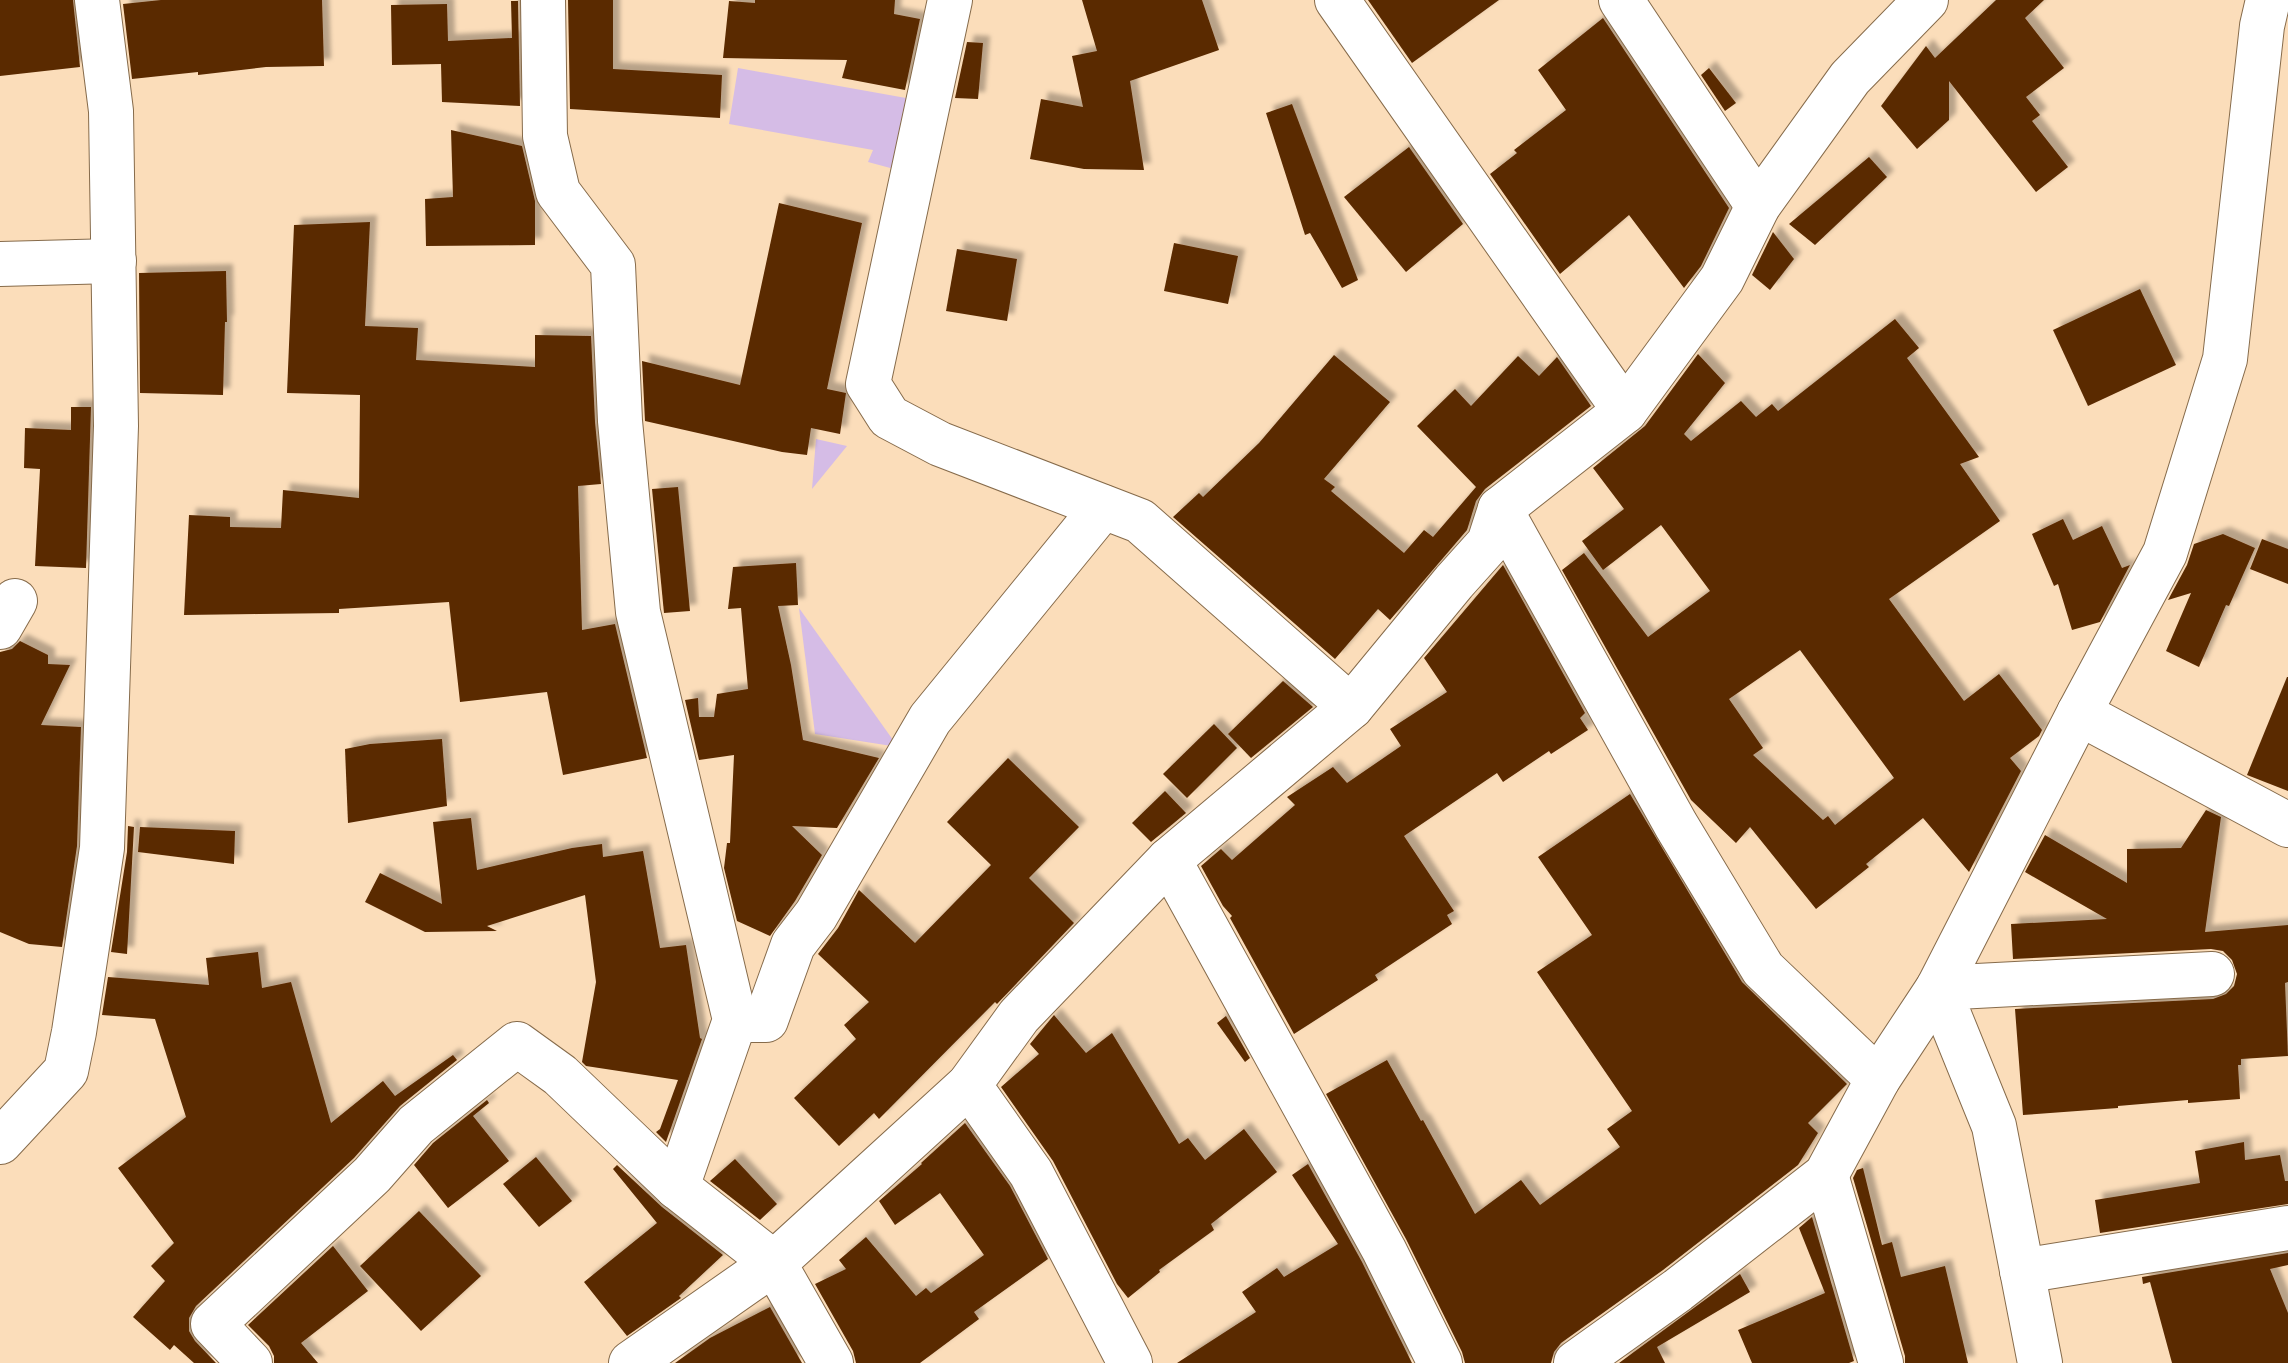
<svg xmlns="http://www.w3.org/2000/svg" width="2288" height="1363" font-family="'DM Sans',sans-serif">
	<defs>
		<filter id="shadow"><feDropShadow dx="7" dy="-7" stdDeviation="2" flood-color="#0004"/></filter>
	</defs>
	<rect width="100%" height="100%" fill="#fbddba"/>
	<g fill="#d5bce6">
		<path d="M 738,68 L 906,98 L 894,169 L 868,162 L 873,150 L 729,124 Z"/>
		<path d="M 816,439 L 847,446 L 812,489 Z"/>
		<path d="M 799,608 L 898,747 L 815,734 Z"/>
	</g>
	<g fill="#5a2a06" fill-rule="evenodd" filter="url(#shadow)">
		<path d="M 0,0 L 73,0 L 80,67 L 0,76 Z"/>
		<path d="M 161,0 L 322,0 L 324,66 L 266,67 L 198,75 L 198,72 L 132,79 L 123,4 Z"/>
		<path d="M 568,0 L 613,0 L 613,69 L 722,75 L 720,118 L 570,109 Z"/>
		<path d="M 755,0 L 895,0 L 894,14 L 920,19 L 905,90 L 842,78 L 847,60 L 723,58 L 729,1 L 755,3 Z"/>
		<path d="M 1082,0 L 1202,0 L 1219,50 L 1130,81 L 1144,170 L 1084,169 L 1030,159 L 1041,99 L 1083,107 L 1072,56 L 1097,51 Z"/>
		<path d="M 1368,0 L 1499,0 L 1412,63 Z"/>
		<path d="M 1996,0 L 2044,0 L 2025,18 L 2064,68 L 2026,97 L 2040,115 L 2032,121 L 2068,167 L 2036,192 L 1949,81 L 1949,120 L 1917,149 L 1881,106 L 1926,46 L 1935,58 Z"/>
		<path d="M 511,1 L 518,1 L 520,106 L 442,102 L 441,64 L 392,65 L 391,5 L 447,4 L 448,41 L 512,38 Z"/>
		<path d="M 1603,18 L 1729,208 L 1701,266 L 1684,288 L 1629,215 L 1560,274 L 1490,174 L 1517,153 L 1514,150 L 1566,110 L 1538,70 Z"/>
		<path d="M 967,42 L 983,43 L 978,99 L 955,98 Z"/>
		<path d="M 1709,68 L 1736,103 L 1725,111 L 1701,75 Z"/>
		<path d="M 1292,104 L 1358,280 L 1342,288 L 1310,233 L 1305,235 L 1266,113 Z"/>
		<path d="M 451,130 L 522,146 L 535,201 L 535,245 L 426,246 L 425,199 L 453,197 Z"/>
		<path d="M 1409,147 L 1463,224 L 1406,272 L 1344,197 Z"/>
		<path d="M 1869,157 L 1887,177 L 1815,245 L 1789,224 Z"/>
		<path d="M 779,203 L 862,223 L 827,389 L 846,393 L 840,434 L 811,428 L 807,455 L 782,452 L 645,421 L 642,361 L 740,385 Z"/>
		<path d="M 370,222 L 365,326 L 418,328 L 416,360 L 535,367 L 535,335 L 591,336 L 595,422 L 601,484 L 578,486 L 582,630 L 615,624 L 647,758 L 563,775 L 547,692 L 460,702 L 449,602 L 339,609 L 339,613 L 184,615 L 189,515 L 230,517 L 230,527 L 281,528 L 283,490 L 359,498 L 360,395 L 287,393 L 294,225 Z"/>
		<path d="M 1773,232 L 1794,259 L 1770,290 L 1752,275 Z"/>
		<path d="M 1174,243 L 1238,256 L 1228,304 L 1164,291 Z"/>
		<path d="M 957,249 L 1017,259 L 1007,321 L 946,311 Z"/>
		<path d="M 226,271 L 227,322 L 225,322 L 223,395 L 140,393 L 139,273 Z"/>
		<path d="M 2140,289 L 2176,365 L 2088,406 L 2053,330 Z"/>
		<path d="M 1895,319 L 1919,348 L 1907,358 L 1979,457 L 1960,464 L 2000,521 L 1889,599 L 1964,701 L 1999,674 L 2042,730 L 2039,736 L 2010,758 L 2021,771 L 1969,872 L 1923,818 L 1866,864 L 1869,867 L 1816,909 L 1750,827 L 1736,843 L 1691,800 L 1562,570 L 1584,553 L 1648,637 L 1710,591 L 1661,525 L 1603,570 L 1582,541 L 1624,509 L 1593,468 L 1645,426 L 1698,354 L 1725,383 L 1684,434 L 1691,441 L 1741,401 L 1756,417 L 1772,404 L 1778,411 ZM 1800,650 L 1894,778 L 1835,825 L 1828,816 L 1823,820 L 1753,755 L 1763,748 L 1729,699 Z"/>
		<path d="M 1334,355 L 1390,402 L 1324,479 L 1335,487 L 1331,491 L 1404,553 L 1424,530 L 1433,537 L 1476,487 L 1417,426 L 1455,389 L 1471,406 L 1518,356 L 1539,376 L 1557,357 L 1591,406 L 1485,489 L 1476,501 L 1467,530 L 1390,620 L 1378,609 L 1335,659 L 1173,517 L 1199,493 L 1203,497 L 1259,443 Z"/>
		<path d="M 71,407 L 91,407 L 86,568 L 35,566 L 40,469 L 24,468 L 25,428 L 71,430 Z"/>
		<path d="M 678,487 L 690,611 L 664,613 L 652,489 Z"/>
		<path d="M 2063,519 L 2073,540 L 2102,526 L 2122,568 L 2130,565 L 2100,622 L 2072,630 L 2058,584 L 2054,586 L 2032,534 Z"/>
		<path d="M 2223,534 L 2255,548 L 2229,606 L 2226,605 L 2199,667 L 2166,651 L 2191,593 L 2168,600 L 2187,565 L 2194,544 Z"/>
		<path d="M 2262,539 L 2288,549 L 2288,584 L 2250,569 Z"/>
		<path d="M 796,563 L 798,605 L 778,606 L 791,665 L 803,740 L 879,758 L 837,828 L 792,826 L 822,855 L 795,901 L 770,936 L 737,921 L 724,868 L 727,843 L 730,843 L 734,755 L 699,760 L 685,700 L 698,698 L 699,717 L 714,717 L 717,694 L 748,689 L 741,608 L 728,609 L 733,567 Z"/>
		<path d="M 1503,565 L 1585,713 L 1580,718 L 1588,730 L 1551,754 L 1549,751 L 1503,782 L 1497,773 L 1404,836 L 1454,911 L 1447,915 L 1452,924 L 1375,975 L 1378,980 L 1294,1034 L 1230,918 L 1232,916 L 1223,906 L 1201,866 L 1221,849 L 1232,860 L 1295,805 L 1287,797 L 1333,767 L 1347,783 L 1401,746 L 1390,729 L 1447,692 L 1424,658 Z"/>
		<path d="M 20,641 L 48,655 L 48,664 L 70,665 L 41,725 L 81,727 L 77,846 L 62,947 L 29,944 L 0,932 L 0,652 L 12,649 Z"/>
		<path d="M 2287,677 L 2288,677 L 2288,791 L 2247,775 Z"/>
		<path d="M 1283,681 L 1313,707 L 1251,758 L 1228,734 Z"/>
		<path d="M 1214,724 L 1237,748 L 1187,798 L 1163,774 Z"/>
		<path d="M 442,739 L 447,806 L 348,823 L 345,749 L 370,744 Z"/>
		<path d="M 1008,758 L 1079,827 L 1029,878 L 1074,923 L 997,1004 L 995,1002 L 879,1119 L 874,1113 L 839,1146 L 794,1098 L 856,1039 L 844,1025 L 869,1002 L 818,954 L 838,928 L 859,890 L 915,943 L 991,865 L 947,822 Z"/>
		<path d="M 1165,791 L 1186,813 L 1151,842 L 1132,823 Z"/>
		<path d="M 1630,794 L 1742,982 L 1847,1084 L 1808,1123 L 1818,1133 L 1798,1165 L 1663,1270 L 1561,1343 L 1554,1352 L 1551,1363 L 1465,1363 L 1462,1352 L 1406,1239 L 1326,1094 L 1387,1060 L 1421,1121 L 1423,1120 L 1475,1214 L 1521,1180 L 1540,1205 L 1620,1147 L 1607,1129 L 1632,1111 L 1537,972 L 1592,935 L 1538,857 Z"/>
		<path d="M 2206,810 L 2221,817 L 2205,932 L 2288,925 L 2288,982 L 2285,983 L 2288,1056 L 2241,1059 L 2241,1065 L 2238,1065 L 2240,1099 L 2188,1103 L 2188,1100 L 2118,1106 L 2118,1108 L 2023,1115 L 2015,1009 L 2213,999 L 2226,994 L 2234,986 L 2237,974 L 2232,960 L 2223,951 L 2211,949 L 2013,959 L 2011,924 L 2107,919 L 2025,872 L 2045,835 L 2127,883 L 2127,849 L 2181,848 Z"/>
		<path d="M 471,818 L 477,870 L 572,848 L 602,844 L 603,857 L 643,851 L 660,948 L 686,945 L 700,1038 L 702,1039 L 666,1142 L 656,1132 L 660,1129 L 678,1080 L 586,1066 L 582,1062 L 596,982 L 585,895 L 487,926 L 497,931 L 425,932 L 365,902 L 380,873 L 442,904 L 433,822 Z"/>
		<path d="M 128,826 L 134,827 L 127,954 L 111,952 L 127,852 Z"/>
		<path d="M 140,827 L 235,831 L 234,864 L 138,852 Z"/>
		<path d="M 258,952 L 262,988 L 291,982 L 331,1123 L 383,1081 L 395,1096 L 453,1055 L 457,1060 L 400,1106 L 354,1158 L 196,1306 L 189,1318 L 189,1331 L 195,1341 L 216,1363 L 194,1363 L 174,1345 L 170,1350 L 133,1317 L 165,1281 L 151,1266 L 174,1243 L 118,1168 L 186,1117 L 155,1019 L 102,1015 L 108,977 L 209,985 L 206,958 Z"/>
		<path d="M 1054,1015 L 1086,1053 L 1112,1033 L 1179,1144 L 1188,1138 L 1205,1160 L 1244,1129 L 1277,1172 L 1211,1224 L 1214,1230 L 1159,1270 L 1160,1272 L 1128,1298 L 1117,1284 L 1053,1161 L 1001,1087 L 1039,1054 L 1030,1044 Z"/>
		<path d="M 1226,1016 L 1250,1058 L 1245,1062 L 1217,1023 Z"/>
		<path d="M 487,1100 L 489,1103 L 473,1116 L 509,1161 L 448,1208 L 414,1165 L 433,1143 Z"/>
		<path d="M 965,1123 L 1010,1186 L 1048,1259 L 974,1312 L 979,1319 L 920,1363 L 856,1363 L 853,1351 L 815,1284 L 846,1269 L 839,1260 L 866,1237 L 916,1296 L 926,1288 L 931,1293 L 984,1255 L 940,1193 L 895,1225 L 879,1201 L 922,1164 L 921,1163 Z"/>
		<path d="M 2244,1142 L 2245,1160 L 2280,1155 L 2285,1181 L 2288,1181 L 2288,1204 L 2100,1233 L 2095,1200 L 2200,1183 L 2195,1151 Z"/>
		<path d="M 536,1157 L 572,1201 L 539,1227 L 503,1184 Z"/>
		<path d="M 735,1159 L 777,1204 L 760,1220 L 710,1181 Z"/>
		<path d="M 1308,1164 L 1362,1262 L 1412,1363 L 1177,1363 L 1256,1312 L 1242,1292 L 1277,1268 L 1284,1277 L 1338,1244 L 1292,1175 Z"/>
		<path d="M 617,1165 L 662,1207 L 723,1255 L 679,1296 L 681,1298 L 627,1336 L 584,1282 L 657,1223 L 613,1169 Z"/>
		<path d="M 1863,1168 L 1882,1245 L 1892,1242 L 1901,1277 L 1945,1266 L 1968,1363 L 1905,1363 L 1905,1356 L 1853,1178 L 1857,1170 Z"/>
		<path d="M 419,1211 L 481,1276 L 421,1331 L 360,1266 Z"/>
		<path d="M 1812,1217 L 1854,1361 L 1849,1363 L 1752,1363 L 1738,1330 L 1825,1293 L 1799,1228 Z"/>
		<path d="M 333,1246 L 368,1291 L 301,1343 L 318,1363 L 274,1363 L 274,1356 L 269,1346 L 248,1325 Z"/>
		<path d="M 2288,1253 L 2288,1265 L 2270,1269 L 2288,1313 L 2288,1363 L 2172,1363 L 2150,1282 L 2143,1284 L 2142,1277 Z"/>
		<path d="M 1740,1274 L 1750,1292 L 1657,1347 L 1665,1363 L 1619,1363 Z"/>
		<path d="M 770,1307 L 802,1363 L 675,1363 L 710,1338 Z"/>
	</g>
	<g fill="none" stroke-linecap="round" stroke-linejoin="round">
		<g stroke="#866b4b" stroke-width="46">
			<g id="minor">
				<path d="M 543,0 L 545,136 L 558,192 L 613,265 L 620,421 L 638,612 L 735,1020 L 677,1187 L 774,1263 L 831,1363"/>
				<path d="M 950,0 L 868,384 L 889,417 L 940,444 L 1140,521 L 1351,707"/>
				<path d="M 1337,0 L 1625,411"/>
				<path d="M 1621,0 L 1758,206"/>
				<path d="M 0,264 L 114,261"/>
				<path d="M 1500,509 L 1676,825 L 1763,969 L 1878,1079"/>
				<path d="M 0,627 L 15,601"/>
				<path d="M 2079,713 L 2288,825"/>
				<path d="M 1169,860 L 1384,1250 L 1440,1363"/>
				<path d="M 735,1020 L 766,1020 L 793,945 L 816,915 L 930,719 L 1103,507"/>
				<path d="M 969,1085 L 1031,1173 L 1130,1363"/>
				<path d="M 0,1142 L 66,1071 L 74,1032 L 102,848 L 116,426 L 111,111 L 97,0"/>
				<path d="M 1826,1175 L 1881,1363"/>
				<path d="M 2022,1271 L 2288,1228"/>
				<path d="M 250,1363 L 213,1324 L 372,1175 L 416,1125 L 517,1044 L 560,1075 L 677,1187"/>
				<path d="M 631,1363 L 774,1263 L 969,1085 L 1019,1016 L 1169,860 L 1351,707 L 1454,582 L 1489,543 L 1500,509 L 1625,411 L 1722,279 L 1758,206 L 1850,78 L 1926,0"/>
				<path d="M 1576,1363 L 1678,1290 L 1826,1175 L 1878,1079 L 1938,988 L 2079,713 L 2165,553 L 2225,359 L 2262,26 L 2268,0"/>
				<path d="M 2040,1363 L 1994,1126 L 1938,988 L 2212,974"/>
			</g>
		</g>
		<use href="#minor" stroke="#fff" stroke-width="44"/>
	</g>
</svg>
